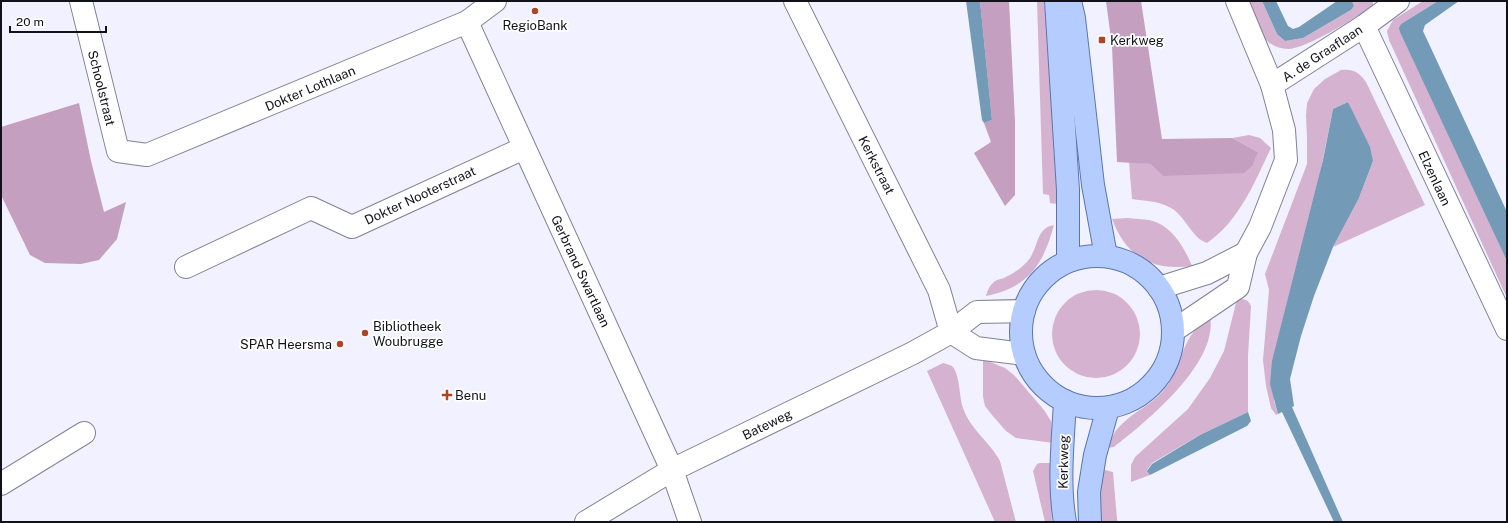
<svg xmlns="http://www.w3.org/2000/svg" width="1508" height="523" font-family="'Public Sans',sans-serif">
	<rect width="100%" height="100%" fill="#f1f1ff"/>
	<g fill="#d6b2d1">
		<path d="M 1037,1 L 1044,1 L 1056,115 L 1057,204 L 1050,203 L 1049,195 L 1043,194 Z"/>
		<path d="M 1249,1 L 1262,1 L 1277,34 L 1285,41 L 1303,38 L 1351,10 L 1354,6 L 1352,1 L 1373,1 L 1373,6 C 1357,17 1306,49 1288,49 C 1280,49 1272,46 1266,40 C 1261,35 1252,10 1249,1 Z"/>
		<path d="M 1423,1 L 1438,1 L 1401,24 L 1507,261 L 1507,298 L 1389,40 L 1387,31 L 1393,20 Z"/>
		<path d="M 1341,70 C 1353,69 1359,72 1366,82 L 1425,205 L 1333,247 L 1359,198 L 1373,161 L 1348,102 L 1333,109 L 1274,401 L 1278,414 L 1276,415 L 1271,408 L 1266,386 L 1263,360 L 1269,290 L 1265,274 L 1307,164 L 1307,138 L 1306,116 L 1307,103 L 1314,89 L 1325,79 Z"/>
		<path d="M 1249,135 L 1260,138 L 1271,148 C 1254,183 1240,220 1207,243 C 1191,238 1185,214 1169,207 C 1158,201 1144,201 1132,199 L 1129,162 L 1150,164 L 1163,176 L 1258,152 L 1232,138 Z"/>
		<path d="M 1127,218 C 1134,219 1142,219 1149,220 C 1172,225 1184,247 1192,266 C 1152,271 1127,258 1112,219 Z"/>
		<path d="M 1054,225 C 1043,265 1029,287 986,296 C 987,292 989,286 993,283 C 995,280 1001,279 1004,278 C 1013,274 1020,269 1027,262 C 1039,249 1035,228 1054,225 Z"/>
		<circle cx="1096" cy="334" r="44"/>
		<path d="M 1237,299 C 1244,299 1248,299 1251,306 L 1248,356 L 1248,412 L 1200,435 L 1152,463 L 1147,470 L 1150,475 L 1131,482 L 1131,465 L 1135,457 L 1188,409 L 1210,378 L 1224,351 Z"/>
		<path d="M 1210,316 C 1219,363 1146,422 1114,447 L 1107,448 C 1111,439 1115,430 1122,424 C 1135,411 1151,405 1163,391 C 1179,373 1180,347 1196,329 C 1200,324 1206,320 1210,316 Z"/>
		<path d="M 983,359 L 1005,368 L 1014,375 L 1044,410 L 1051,421 L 1053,443 L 1016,438 L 1006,431 L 992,415 L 985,406 L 983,397 Z"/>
		<path d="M 943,363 C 946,364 950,365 952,366 C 960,374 959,396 963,408 C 970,429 990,442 1000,461 L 1016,522 L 995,522 L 927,371 Z"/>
		<path d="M 1040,463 L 1052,463 L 1051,499 L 1052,522 L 1045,522 L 1033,471 L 1037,464 Z"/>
		<path d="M 1101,469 L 1113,472 L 1117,519 L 1118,522 L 1099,522 Z"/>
	</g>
	<g fill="#c49fbf">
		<path d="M 980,1 L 1009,1 L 1015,121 L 1015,195 L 1005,206 L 974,153 L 991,142 L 984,123 L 992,120 Z"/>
		<path d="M 1106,1 L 1141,1 L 1162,139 L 1232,138 L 1258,152 L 1252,166 L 1244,173 L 1163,176 L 1150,164 L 1117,162 L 1112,46 Z"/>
		<path d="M 79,103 L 91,161 L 104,212 L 126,202 L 117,239 L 99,260 L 81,264 L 45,263 L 30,255 L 1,195 L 1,127 Z"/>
	</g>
	<g fill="#739ab7">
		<path d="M 966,1 L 980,1 L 992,120 L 984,123 L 982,120 Z"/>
		<path d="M 1262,1 L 1276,1 L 1288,26 L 1293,29 L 1299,27 L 1337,1 L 1352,1 L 1354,6 L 1351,10 L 1303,38 L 1285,41 L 1277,34 Z"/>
		<path d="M 1438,1 L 1459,1 L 1425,25 L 1423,31 L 1507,212 L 1507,261 L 1400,32 L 1399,28 L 1401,24 Z"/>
		<path d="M 1348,102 L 1370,147 L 1373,161 L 1359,198 L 1333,247 L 1314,296 L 1301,336 L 1290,379 L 1294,406 L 1292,407 L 1343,522 L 1334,522 L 1282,412 L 1278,414 L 1270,384 L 1272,361 L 1323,160 L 1333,109 Z"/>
		<path d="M 1248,412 L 1251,421 L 1247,426 L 1150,475 L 1147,471 L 1152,464 L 1200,435 Z"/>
	</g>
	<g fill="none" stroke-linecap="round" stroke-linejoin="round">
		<g stroke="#828196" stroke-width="24">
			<g id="minor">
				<path d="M 81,1 L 118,151 L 147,155 L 467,22 L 495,1"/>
				<path d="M 795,1 L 939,290 L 951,332"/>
				<path d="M 1237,1 L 1272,85"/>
				<path d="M 467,22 L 672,470 L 690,522"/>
				<path d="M 1364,26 L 1507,329"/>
				<path d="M 186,267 L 311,208 L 352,227 L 524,148"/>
				<path d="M 1159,288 L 1207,273 L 1246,253"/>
				<path d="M 1173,331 L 1238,287 L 1246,253 L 1260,227 L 1286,160 L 1284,130 L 1272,85 L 1364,26 L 1398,1"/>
				<path d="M 951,332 L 976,348 L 1024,354"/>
				<path d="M 1,484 L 84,433"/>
				<path d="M 586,522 L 672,470 L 913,353 L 951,332 L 977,312 L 1024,311"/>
			</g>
		</g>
		<g stroke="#5a75ae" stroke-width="24">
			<g id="major">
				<path d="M 1056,1 L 1068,190 L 1068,261"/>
				<path d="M 1070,1 L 1074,18 L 1093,185 L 1106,256"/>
				<circle cx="1097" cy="332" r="76"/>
				<path d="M 1065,401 C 1063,441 1058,483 1065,522"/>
				<path d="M 1090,522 L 1089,492 L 1095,455 L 1108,408"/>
			</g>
		</g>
		<use href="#minor" stroke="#fff" stroke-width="22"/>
		<use href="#major" stroke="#b4cdfe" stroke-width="22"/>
	</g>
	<g fill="#ae4625" stroke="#fff" stroke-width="1.5">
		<circle cx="535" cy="11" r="4"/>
		<rect x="1098" y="36" width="8" height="8" rx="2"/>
		<circle cx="365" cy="333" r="4"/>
		<circle cx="340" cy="344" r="4"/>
		<path d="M445 389h4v4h4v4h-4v4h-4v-4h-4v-4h4z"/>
	</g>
	<g text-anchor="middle" stroke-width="3.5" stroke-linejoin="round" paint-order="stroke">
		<g font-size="13" fill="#111119" stroke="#fff" text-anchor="start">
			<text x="535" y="30" text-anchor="middle">RegioBank</text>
			<text x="1110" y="45">Kerkweg</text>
			<text x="373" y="331">Bibliotheek<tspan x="373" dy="15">Woubrugge</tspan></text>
			<text x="332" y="349" text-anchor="end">SPAR Heersma</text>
			<text x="455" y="400">Benu</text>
		</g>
		<g font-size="13" fill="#111119" stroke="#fff">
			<text transform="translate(1322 53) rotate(-33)" y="5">A. de Graaflaan</text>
			<text transform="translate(102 88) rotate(76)" y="5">Schoolstraat</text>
			<text transform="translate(310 88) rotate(-23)" y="5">Dokter Lothlaan</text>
			<text transform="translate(877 165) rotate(63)" y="5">Kerkstraat</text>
			<text transform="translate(1435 178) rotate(65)" y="5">Elzenlaan</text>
			<text transform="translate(420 195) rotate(-25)" y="5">Dokter Nooterstraat</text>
			<text transform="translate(581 271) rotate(65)" y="5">Gerbrand Swartlaan</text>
			<text transform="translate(767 424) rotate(-26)" y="5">Bateweg</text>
			<text transform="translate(1063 462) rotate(-89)" y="5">Kerkweg</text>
		</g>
	</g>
	<rect width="1508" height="523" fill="none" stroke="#111119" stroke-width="4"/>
	<path d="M10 26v6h96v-6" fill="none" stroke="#111119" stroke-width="2"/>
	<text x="16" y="26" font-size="12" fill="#111119" stroke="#ffffff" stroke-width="3" paint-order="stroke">20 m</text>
</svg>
